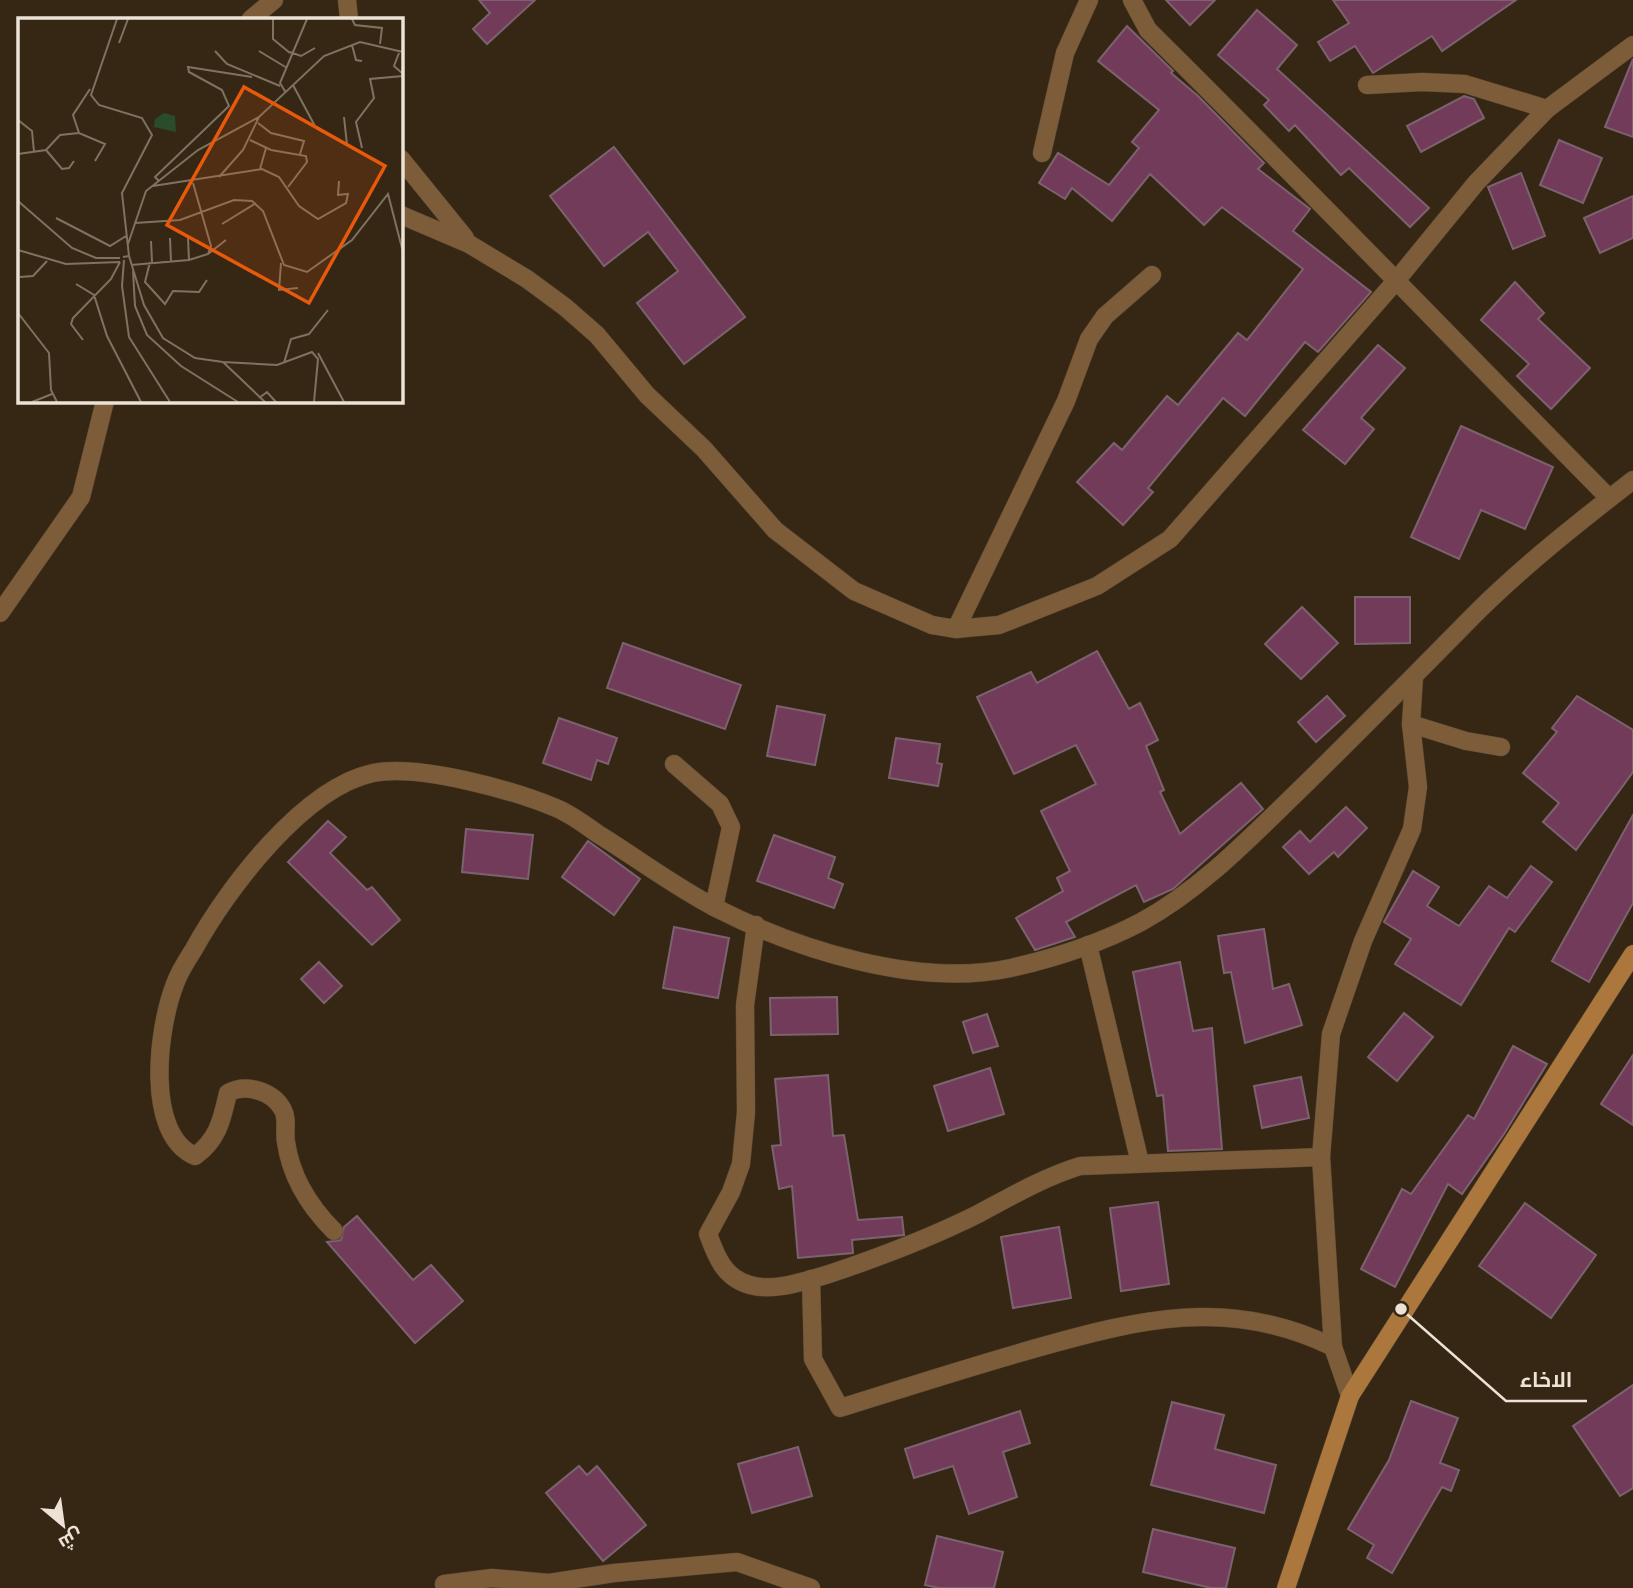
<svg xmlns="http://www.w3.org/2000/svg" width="1633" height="1588" font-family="'Open Sans',Cairo,sans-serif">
	<rect width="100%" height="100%" fill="#362714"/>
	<g fill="#733b5a" stroke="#7c626f" stroke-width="2">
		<path d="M 479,0 L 535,0 L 487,44 L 473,29 L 490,13 Z"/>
		<path d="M 1166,0 L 1215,0 L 1190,25 Z"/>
		<path d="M 1333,0 L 1516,0 L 1442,51 L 1432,36 L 1373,73 L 1355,46 L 1330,61 L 1318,42 L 1349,23 Z"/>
		<path d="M 1257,10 L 1297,45 L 1277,69 L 1429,208 L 1410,227 L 1349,168 L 1341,175 L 1295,125 L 1289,131 L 1264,105 L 1269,100 L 1218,55 Z"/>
		<path d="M 1127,26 L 1173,71 L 1171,73 L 1198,96 L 1264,163 L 1258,169 L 1310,209 L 1293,231 L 1371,292 L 1318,352 L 1305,342 L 1245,416 L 1223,398 L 1148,488 L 1153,492 L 1123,525 L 1077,482 L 1114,443 L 1122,450 L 1167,396 L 1178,405 L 1238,333 L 1247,340 L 1303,269 L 1222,207 L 1204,225 L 1150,174 L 1112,221 L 1072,188 L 1065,199 L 1039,183 L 1058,153 L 1109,185 L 1139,148 L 1132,142 L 1159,110 L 1098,61 Z"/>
		<path d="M 1633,59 L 1633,137 L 1605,127 Z"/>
		<path d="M 1464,96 L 1474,99 L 1484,118 L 1421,152 L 1407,126 Z"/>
		<path d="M 1559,140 L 1602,158 L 1583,203 L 1540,185 Z"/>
		<path d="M 614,147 L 745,317 L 684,364 L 637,303 L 678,271 L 648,232 L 604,266 L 550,196 Z"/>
		<path d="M 1521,173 L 1545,236 L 1513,249 L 1488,187 Z"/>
		<path d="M 1633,196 L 1633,238 L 1600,253 L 1584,218 Z"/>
		<path d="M 1515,282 L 1544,313 L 1538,319 L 1590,368 L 1551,409 L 1517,376 L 1529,364 L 1481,320 Z"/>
		<path d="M 1378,345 L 1405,368 L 1361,418 L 1374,429 L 1345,464 L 1303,430 Z"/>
		<path d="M 1461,426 L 1553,467 L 1525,529 L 1481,510 L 1459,559 L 1411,537 Z"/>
		<path d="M 1355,597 L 1410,597 L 1410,643 L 1355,644 Z"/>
		<path d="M 1302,607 L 1338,643 L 1301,679 L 1265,644 Z"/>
		<path d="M 623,643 L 741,685 L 725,729 L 607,688 Z"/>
		<path d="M 1097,651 L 1129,709 L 1140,703 L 1158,740 L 1146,746 L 1164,790 L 1160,792 L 1180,834 L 1241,783 L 1263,809 L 1173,889 L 1144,902 L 1136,885 L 1066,922 L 1075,937 L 1035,950 L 1016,918 L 1063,891 L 1057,878 L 1070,871 L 1041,811 L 1096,784 L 1076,745 L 1014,774 L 977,697 L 1031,672 L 1037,683 Z"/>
		<path d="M 1327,696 L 1345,716 L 1316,742 L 1298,722 Z"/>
		<path d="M 1577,696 L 1633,730 L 1633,772 L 1576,850 L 1543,822 L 1559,803 L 1523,773 L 1557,732 L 1552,728 Z"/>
		<path d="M 777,706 L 825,715 L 815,765 L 767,756 Z"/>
		<path d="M 559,718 L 617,738 L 608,764 L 597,760 L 591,780 L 543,763 Z"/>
		<path d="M 896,738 L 940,744 L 937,763 L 942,764 L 938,786 L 889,778 Z"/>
		<path d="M 1346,807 L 1367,828 L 1338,857 L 1334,852 L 1309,874 L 1283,847 L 1300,831 L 1310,842 Z"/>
		<path d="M 1633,815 L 1633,903 L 1589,982 L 1552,961 Z"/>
		<path d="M 328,821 L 346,837 L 330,853 L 367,890 L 372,887 L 400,920 L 372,945 L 288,862 Z"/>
		<path d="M 466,829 L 533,835 L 528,879 L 462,872 Z"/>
		<path d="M 774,835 L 835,857 L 828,878 L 843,884 L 834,908 L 757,881 Z"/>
		<path d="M 588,841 L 640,879 L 614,915 L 562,877 Z"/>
		<path d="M 1531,866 L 1552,882 L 1515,932 L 1509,928 L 1461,1005 L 1395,964 L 1411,939 L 1384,922 L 1413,871 L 1439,887 L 1427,906 L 1459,926 L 1489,886 L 1507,898 Z"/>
		<path d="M 674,927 L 729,938 L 718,998 L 663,988 Z"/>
		<path d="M 1264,929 L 1273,989 L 1289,984 L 1302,1025 L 1245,1043 L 1231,972 L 1224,973 L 1218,936 Z"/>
		<path d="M 319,962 L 342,986 L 324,1003 L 301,979 Z"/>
		<path d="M 1180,962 L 1193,1031 L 1212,1028 L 1222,1149 L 1168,1151 L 1163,1095 L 1157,1096 L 1133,972 Z"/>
		<path d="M 837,997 L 838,1034 L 771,1035 L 770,998 Z"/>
		<path d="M 1404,1013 L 1433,1037 L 1397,1081 L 1368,1057 Z"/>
		<path d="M 987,1014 L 998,1046 L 973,1053 L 963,1022 Z"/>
		<path d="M 1513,1046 L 1547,1064 L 1504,1134 L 1462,1194 L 1448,1184 L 1395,1287 L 1361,1269 L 1402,1189 L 1411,1194 L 1468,1115 L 1474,1119 Z"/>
		<path d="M 1633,1055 L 1633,1125 L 1601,1104 Z"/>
		<path d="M 990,1068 L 1004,1114 L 948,1131 L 934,1086 Z"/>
		<path d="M 828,1075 L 833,1136 L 844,1135 L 858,1220 L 902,1217 L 904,1235 L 852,1240 L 853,1253 L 798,1258 L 792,1186 L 779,1189 L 772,1146 L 781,1145 L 775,1079 Z"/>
		<path d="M 1301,1077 L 1309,1118 L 1262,1128 L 1254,1086 Z"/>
		<path d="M 1158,1202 L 1169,1284 L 1121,1291 L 1110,1208 Z"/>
		<path d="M 1525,1203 L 1596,1255 L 1551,1318 L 1479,1266 Z"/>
		<path d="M 357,1216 L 413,1280 L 431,1265 L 463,1301 L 415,1343 L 327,1242 L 341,1240 L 344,1227 Z"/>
		<path d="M 1059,1227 L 1071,1298 L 1013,1308 L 1001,1237 Z"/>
		<path d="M 1633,1385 L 1633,1488 L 1620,1496 L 1573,1426 Z"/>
		<path d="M 1411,1401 L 1458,1418 L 1440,1463 L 1459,1470 L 1451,1491 L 1442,1487 L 1392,1573 L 1367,1558 L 1374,1545 L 1348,1529 L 1389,1460 Z"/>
		<path d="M 1172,1402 L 1224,1415 L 1215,1449 L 1276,1465 L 1264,1513 L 1151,1485 Z"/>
		<path d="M 1020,1411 L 1030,1443 L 1003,1452 L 1017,1497 L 969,1514 L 953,1466 L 914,1478 L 905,1449 Z"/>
		<path d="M 798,1447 L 812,1496 L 752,1513 L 738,1464 Z"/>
		<path d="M 579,1466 L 587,1475 L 597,1466 L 646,1525 L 603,1561 L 546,1493 Z"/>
		<path d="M 1153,1529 L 1235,1548 L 1226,1588 L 1211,1588 L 1143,1572 Z"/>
		<path d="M 937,1536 L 1003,1552 L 994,1588 L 939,1588 L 925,1585 Z"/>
	</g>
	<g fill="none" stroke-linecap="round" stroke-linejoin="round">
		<g stroke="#534533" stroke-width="19">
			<g id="street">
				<path d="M 347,0 L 349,19"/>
				<path d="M 1132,0 L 1148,30 C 1304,184 1455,342 1609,498"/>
				<path d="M 251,19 L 274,0"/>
				<path d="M 1367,85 L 1422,82 L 1465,84 L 1547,109"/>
				<path d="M 1042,153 L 1065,53 L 1089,0"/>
				<path d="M 401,159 L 465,238"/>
				<path d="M 401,215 L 469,244 L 527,279 L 565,307 L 597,335 L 647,395 L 704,449 L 775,530 L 854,591 L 932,625 L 956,629 L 999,625 L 1097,586 L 1170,539 L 1395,282 L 1476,183 L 1547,109 L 1633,45"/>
				<path d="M 0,613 L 81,497 L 105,401"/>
				<path d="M 956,629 L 1066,401 L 1089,339 L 1105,316 L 1152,275"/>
				<path d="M 1411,724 L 1466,741 L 1501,747"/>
				<path d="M 674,764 L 720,804 L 731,827 L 714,907"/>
				<path d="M 756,925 L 745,1005 L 746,1112 L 741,1164 L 731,1192 L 708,1234 C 716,1256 724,1278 750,1285 C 774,1292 805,1281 829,1274 C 880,1257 930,1238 978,1214 C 1012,1196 1042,1178 1080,1166 L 1321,1157"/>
				<path d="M 1088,945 L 1140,1163"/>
				<path d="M 334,1231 C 310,1207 291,1177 286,1142 C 284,1133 288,1119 283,1110 C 273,1091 246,1083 228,1093 C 222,1119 218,1140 195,1156 C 144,1134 158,1027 175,984 C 179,972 187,960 194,949 C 227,889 303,788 373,773 C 419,764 513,790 556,808 C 571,814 585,825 598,834 C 637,858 675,887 716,908 C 798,950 918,988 1011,968 C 1055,958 1101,943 1141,922 C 1196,892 1242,846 1286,803 C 1350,741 1412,678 1475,614 C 1523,566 1579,522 1633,480"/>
				<path d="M 811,1279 L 813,1359 L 840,1408 C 904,1388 969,1367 1033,1349 C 1139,1319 1229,1296 1333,1347"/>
				<path d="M 1350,1396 L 1333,1347 L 1321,1157 L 1331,1034 L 1363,941 L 1412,829 L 1418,787 L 1411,724 L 1414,677"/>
				<path d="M 445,1588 L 444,1584 L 492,1578 L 549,1583 L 614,1573 L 737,1562 L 811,1588"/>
			</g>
		</g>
		<g stroke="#534533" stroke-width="19">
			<path id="secondary" d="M 1286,1588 L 1350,1396 L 1633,954"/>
		</g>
		<use href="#street" stroke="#7d5c39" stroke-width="18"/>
		<use href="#secondary" stroke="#ab773c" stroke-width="18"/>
	</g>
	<g transform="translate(18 18)">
		<rect width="385" height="385" fill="#362714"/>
		<path d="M 146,95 L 157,98 L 158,114 L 136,109 L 137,101 Z" fill="#294c2a"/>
		<path fill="none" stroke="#7f7262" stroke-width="2" d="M 99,1 L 73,77 L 81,87 L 124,100 L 134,117 L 104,175 L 111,238 L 105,239M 255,1 L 255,21 L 272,35M 334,1 L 337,7 L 364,10 L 362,26M 101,25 L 110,1M 334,27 L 338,42 L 344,43M 197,33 L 209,46 L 262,68M 241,33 L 269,50M 272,34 L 283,38 L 297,30M 381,35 L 376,48 L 385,56M 275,67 L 298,110 L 329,127 L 326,99M 268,75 L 262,65 L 289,1M 0,102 L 14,113 L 16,134M 240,105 L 253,115 L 286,123 L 282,136M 61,115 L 55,97 L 72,71M 232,122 L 253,132 L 288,138 L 289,144 L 270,169M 344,130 L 338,104 L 356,80 L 352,61 L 385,58M 28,132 L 44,151 L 51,150 L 56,143M 0,136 L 28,132 L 42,117 L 61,115 L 87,126 L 77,143M 242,151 L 248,130M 201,159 L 225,132 L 241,99M 141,163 L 137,159 L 211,88 L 204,72 L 171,54 L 170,49 L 234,59M 135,168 L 244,151 L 261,159 L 281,188 L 300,201 L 328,185 L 330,176 L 320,177 L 321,163M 0,183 L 54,230 L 78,240 L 102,240M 38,200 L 92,228 L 108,218M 117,205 L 162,202 L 216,182 L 234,183 L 245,193 L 266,247 L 289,254 L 334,222 L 370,176 L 385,234M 204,206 L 238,185M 152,220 L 153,244M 170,220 L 171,242M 133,223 L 134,244M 110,226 L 128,173 L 180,132 L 241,99 L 306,38 L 342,24 L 385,34M 0,232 L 48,246 L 102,244M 190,236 L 208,222M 111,238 L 126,287 L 145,320 L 177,340 L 205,344 L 259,347 L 294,334 L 300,341 L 296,384M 106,242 L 104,268 L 111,319 L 152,384M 132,244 L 127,264 L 147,286 L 155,273 L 181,274 L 189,262M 263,245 L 261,272 L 280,270M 113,247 L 171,242 L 190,236 L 193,228 L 175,165M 115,253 L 117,288 L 129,317 L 163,348 L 220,384M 2,259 L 15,258 L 29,243M 58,266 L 76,277 L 89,318 L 123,384M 0,295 L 31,335 L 33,372 L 39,384M 65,322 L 53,306 L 55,300 L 93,261 L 102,244M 300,335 L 326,384M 205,344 L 247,384M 266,345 L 273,321 L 291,316 L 310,292M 241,380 L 249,374 L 258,384M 14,384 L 34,376"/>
		<path fill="#e8590c" fill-opacity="0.15" stroke="#e8590c" stroke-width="3.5" d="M 226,69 L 367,148 L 291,285 L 149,207 Z"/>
		<rect width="385" height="385" fill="none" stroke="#ece2d6" stroke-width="3.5"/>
	</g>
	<path fill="none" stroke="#ece2d6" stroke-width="2.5" d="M1401 1309L1506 1401H1587"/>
	<circle fill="#ece2d6" stroke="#362714" stroke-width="2.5" cx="1401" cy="1309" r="7"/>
	<g font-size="21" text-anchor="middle" font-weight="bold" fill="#ece2d6" stroke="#362714" stroke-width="6" stroke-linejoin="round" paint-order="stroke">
		<text x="1546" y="1387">الاخاء</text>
	</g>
	<g transform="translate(63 1525) rotate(151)" stroke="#362714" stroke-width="5" paint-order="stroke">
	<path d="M0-5L12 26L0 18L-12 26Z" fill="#ece2d6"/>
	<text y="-10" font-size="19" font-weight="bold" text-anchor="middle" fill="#ece2d6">ش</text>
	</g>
</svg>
